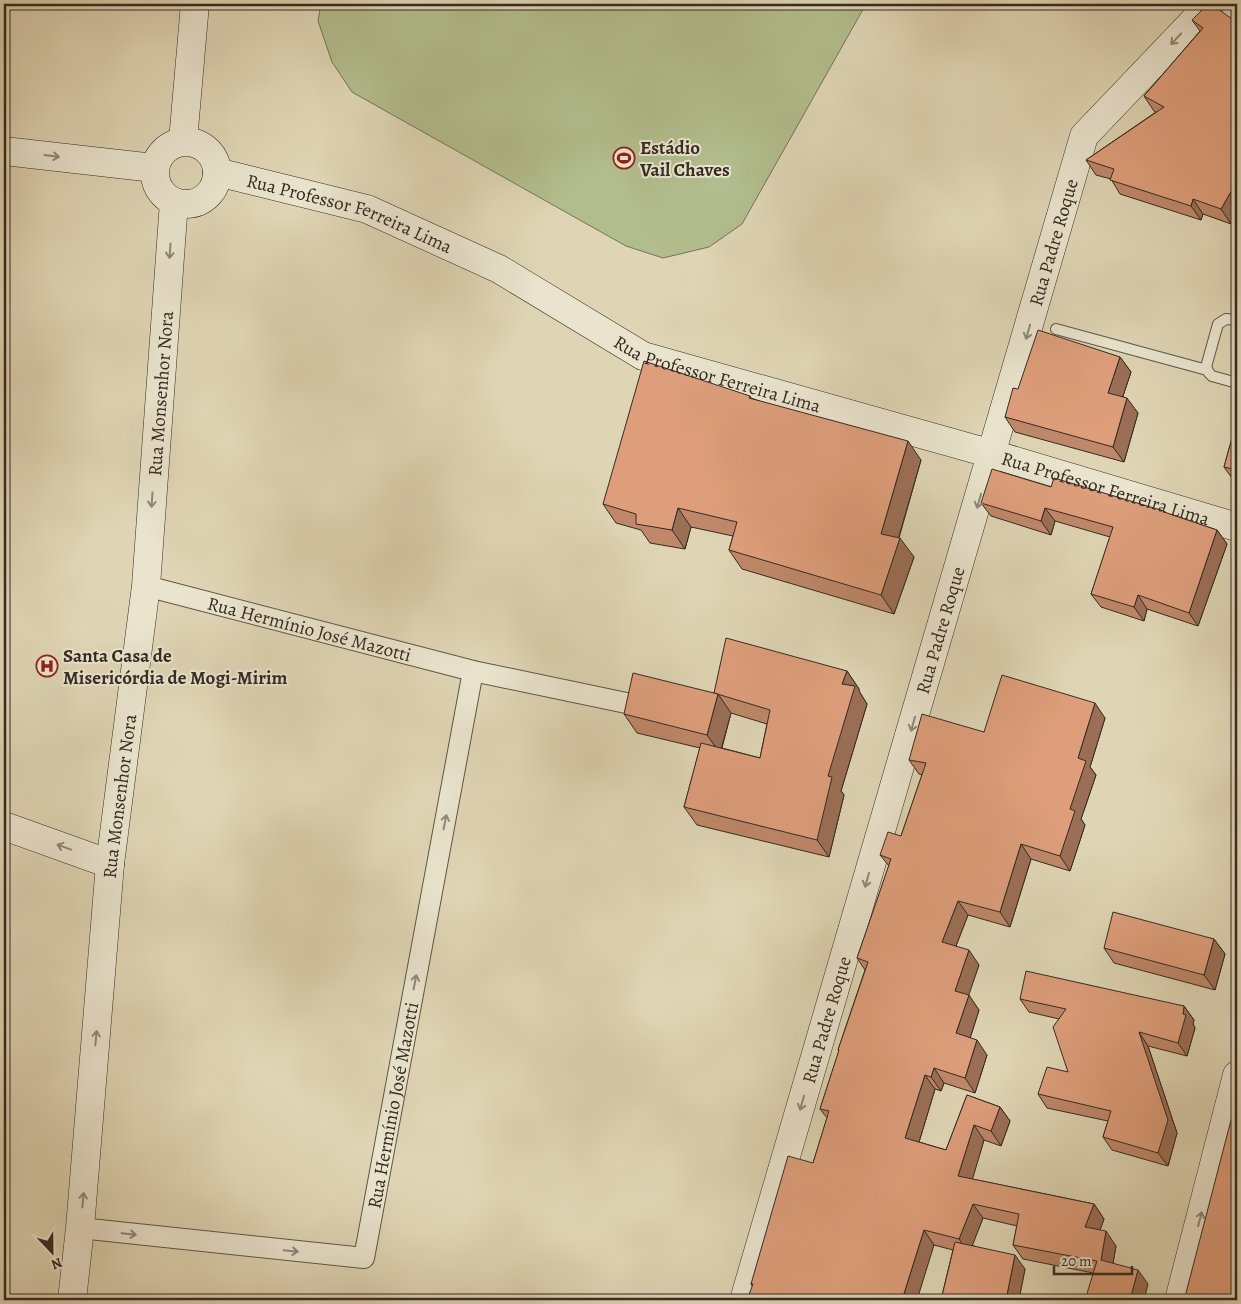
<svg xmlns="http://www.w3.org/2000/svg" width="1241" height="1304" font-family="Alegreya,serif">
	<rect width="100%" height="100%" fill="#dfd5b4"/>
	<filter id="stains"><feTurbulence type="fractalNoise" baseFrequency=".004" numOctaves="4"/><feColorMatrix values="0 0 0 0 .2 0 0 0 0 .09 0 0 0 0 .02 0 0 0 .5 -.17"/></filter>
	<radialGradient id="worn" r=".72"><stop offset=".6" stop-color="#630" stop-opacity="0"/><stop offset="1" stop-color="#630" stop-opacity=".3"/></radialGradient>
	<path fill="#b2bd8d" stroke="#737458" d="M 321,4 L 866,4 L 742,224 L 709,247 L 663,258 L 626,246 L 352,92 L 332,62 L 318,21 Z"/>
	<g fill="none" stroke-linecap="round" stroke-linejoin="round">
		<g stroke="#5f5646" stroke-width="12">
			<g id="lane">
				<path d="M 1237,320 L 1226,319 L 1218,324 L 1206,367 L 1209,373 L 1212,376 L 1237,383"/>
				<path d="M 1056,329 L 1207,370"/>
			</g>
		</g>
		<g stroke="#5f5646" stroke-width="22">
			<g id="street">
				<path id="s1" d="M 146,586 L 473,671 L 631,704"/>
				<path id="s2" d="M 80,1228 L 364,1258 L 473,671"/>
			</g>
		</g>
		<g stroke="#342b22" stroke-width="29">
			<g id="secondary">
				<path d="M 183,141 L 195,4"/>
				<circle cx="186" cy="173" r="31"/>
				<path d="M 4,151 L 154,168"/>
				<path id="s3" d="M 217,172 L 367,209 L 499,269 L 643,356 L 992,454 L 1237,527"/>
				<path d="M 4,826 L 110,864"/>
				<path id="s4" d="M 72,1300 L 80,1228 L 110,864 L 146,586 L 174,202"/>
				<path id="s5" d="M 744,1300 L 1084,136 L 1210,4"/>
				<path d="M 1179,1300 L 1237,1075"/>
			</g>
		</g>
		<use href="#lane" stroke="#eae4ce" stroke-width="10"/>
		<use href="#street" stroke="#eae4ce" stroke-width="20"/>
		<use href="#secondary" stroke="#eae4ce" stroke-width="28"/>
	</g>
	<g fill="#bf886a" stroke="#342b22" fill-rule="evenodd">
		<path d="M 1237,11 L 1237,213 L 1231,224 L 1203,214 L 1201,220 L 1120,194 L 1111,179 L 1096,175 L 1086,160 L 1156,112 L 1154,111 L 1144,96 L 1200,31 L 1192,20 L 1232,19 Z"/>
		<path d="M 1120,357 L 1131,372 L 1123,396 L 1138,413 L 1124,462 L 1015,432 L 1005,417 L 1018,389 Z"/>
		<path d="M 750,396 L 751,398 L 921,460 L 899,538 L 914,557 L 894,614 L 742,569 L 729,550 L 733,536 L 691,527 L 685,549 L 650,543 L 641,530 L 616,523 L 603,504 Z"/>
		<path d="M 1237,420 L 1237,482 L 1234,481 L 1224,467 Z"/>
		<path d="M 1051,487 L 1164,511 L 1166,513 L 1217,530 L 1227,544 L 1198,626 L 1147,609 L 1144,621 L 1101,607 L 1091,594 L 1110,537 L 1055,521 L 1051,535 L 991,516 L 981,503 Z"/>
		<path d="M 847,671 L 859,689 L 859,691 L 867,704 L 841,791 L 844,795 L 829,857 L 697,825 L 684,807 L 700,748 L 637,733 L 624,714 L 714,693 ZM 731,713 L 767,724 L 760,758 L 722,748 Z"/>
		<path d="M 1105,718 L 1090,767 L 1096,775 L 1081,819 L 1085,825 L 1070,871 L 1031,859 L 1010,927 L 968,915 L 956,946 L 979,965 L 968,995 L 979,1010 L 970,1038 L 987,1055 L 975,1093 L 944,1083 L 941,1091 L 935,1089 L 919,1142 L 946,1150 L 967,1095 L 1000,1107 L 1010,1121 L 1001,1146 L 984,1140 L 972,1179 L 1094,1204 L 1104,1219 L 1100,1230 L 1116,1246 L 1113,1263 L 1148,1284 L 1023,1259 L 1013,1245 L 1017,1226 L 983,1218 L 972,1245 L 1025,1269 L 1019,1298 L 1029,1300 L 941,1300 L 953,1250 L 934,1245 L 752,1286 L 751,1284 L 813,1163 L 827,1118 L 820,1109 L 839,1051 L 838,1050 L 865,970 L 857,958 L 889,866 L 880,855 L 901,836 L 922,775 L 919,774 L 909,760 L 984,732 Z"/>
		<path d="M 1214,939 L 1225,954 L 1215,990 L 1114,963 L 1104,948 Z"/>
		<path d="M 1020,999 L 1184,1006 L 1194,1020 L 1193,1024 L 1195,1028 L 1187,1056 L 1148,1046 L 1177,1133 L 1168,1166 L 1112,1150 L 1103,1137 L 1108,1121 L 1047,1108 L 1038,1094 L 1068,1072 L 1059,1019 L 1029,1012 Z"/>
	</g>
	<g fill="#9b6f56" stroke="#342b22">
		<path d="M 1237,132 L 1237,144 L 1233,138 Z"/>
		<path d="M 1237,181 L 1237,213 L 1231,224 L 1221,209 Z"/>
		<path d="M 1193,199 L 1203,214 L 1201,220 L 1191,206 Z"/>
		<path d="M 1120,357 L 1131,372 L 1119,408 L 1108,393 Z"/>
		<path d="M 1127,398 L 1138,413 L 1124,462 L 1113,447 Z"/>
		<path d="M 908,441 L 921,460 L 894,553 L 881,534 Z"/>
		<path d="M 678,508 L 691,527 L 685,549 L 672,530 Z"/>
		<path d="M 1045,508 L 1055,521 L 1051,535 L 1041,521 Z"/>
		<path d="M 1217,530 L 1227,544 L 1198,626 L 1189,613 Z"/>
		<path d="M 900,538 L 914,557 L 894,614 L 881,595 Z"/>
		<path d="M 1138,595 L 1147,609 L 1144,621 L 1134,607 Z"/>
		<path d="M 847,671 L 859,689 L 859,691 L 867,704 L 841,791 L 844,795 L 829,857 L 817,840 L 842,684 Z"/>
		<path d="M 718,694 L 731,713 L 720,753 L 707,735 Z"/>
		<path d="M 1095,703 L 1105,718 L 1090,767 L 1096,775 L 1081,819 L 1085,825 L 1070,871 L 1060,856 L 1070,809 L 1078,758 Z"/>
		<path d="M 1021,844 L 1031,859 L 1010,927 L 1000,912 Z"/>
		<path d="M 958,901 L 968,915 L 952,956 L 942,942 Z"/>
		<path d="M 1214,939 L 1225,954 L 1215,990 L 1204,975 Z"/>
		<path d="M 969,950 L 979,965 L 965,1006 L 955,991 Z"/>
		<path d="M 969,995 L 979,1010 L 967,1048 L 956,1033 Z"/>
		<path d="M 1184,1006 L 1194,1020 L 1193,1024 L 1195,1028 L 1187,1056 L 1178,1043 L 1183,1014 Z"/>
		<path d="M 1139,1032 L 1148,1046 L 1177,1133 L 1168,1166 L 1158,1153 Z"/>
		<path d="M 977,1040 L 987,1055 L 975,1093 L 965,1078 Z"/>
		<path d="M 934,1068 L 944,1083 L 941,1091 L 931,1077 Z"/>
		<path d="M 925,1075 L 935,1089 L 916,1152 L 905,1138 Z"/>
		<path d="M 1000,1107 L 1010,1121 L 1001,1146 L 991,1131 Z"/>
		<path d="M 974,1125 L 984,1140 L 969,1191 L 958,1176 Z"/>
		<path d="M 973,1204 L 983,1218 L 969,1254 L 959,1239 Z"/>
		<path d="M 1094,1204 L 1104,1219 L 1096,1241 L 1085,1227 Z"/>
		<path d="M 924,1230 L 934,1245 L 917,1300 L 902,1300 Z"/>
		<path d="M 1106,1231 L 1116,1246 L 1111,1274 L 1101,1260 Z"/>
		<path d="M 1015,1255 L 1025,1269 L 1019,1300 L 1007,1295 Z"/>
		<path d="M 1138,1270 L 1148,1284 L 1144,1300 L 1130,1300 Z"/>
	</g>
	<g fill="#de9e7b" stroke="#342b22">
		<path d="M 1208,4 L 1211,4 L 1232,19 L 1237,11 L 1237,132 L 1233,138 L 1237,141 L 1237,181 L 1221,209 L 1193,199 L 1191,206 L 1110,180 L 1114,169 L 1086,160 L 1164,107 L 1144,96 L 1203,28 L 1192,20 Z"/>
		<path d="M 1038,330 L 1120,357 L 1108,393 L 1127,398 L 1113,447 L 1005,417 L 1013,388 L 1018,389 Z"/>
		<path d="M 644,361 L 750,396 L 749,398 L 908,441 L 881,534 L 900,538 L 881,595 L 729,550 L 737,522 L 678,508 L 672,530 L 636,524 L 636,514 L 603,504 Z"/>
		<path d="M 1237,420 L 1237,470 L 1224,467 Z"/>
		<path d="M 992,469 L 1051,487 L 1054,478 L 1164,511 L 1164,512 L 1217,530 L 1189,613 L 1138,595 L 1134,607 L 1091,594 L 1113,527 L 1045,508 L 1041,521 L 981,503 Z"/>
		<path d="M 726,638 L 847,671 L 842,684 L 855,686 L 828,776 L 832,777 L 817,840 L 684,807 L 701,743 L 760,758 L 770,710 L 714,693 Z"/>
		<path d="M 633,673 L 718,694 L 707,735 L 624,714 Z"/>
		<path d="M 1002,675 L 1095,703 L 1078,758 L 1086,761 L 1070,809 L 1075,811 L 1060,856 L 1021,844 L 1000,912 L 958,901 L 942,942 L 969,950 L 955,991 L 969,995 L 956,1033 L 977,1040 L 965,1078 L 934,1068 L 931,1077 L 925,1075 L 905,1138 L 946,1150 L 967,1095 L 1000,1107 L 991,1131 L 974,1125 L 958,1176 L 1094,1204 L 1085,1227 L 1106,1231 L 1101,1260 L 1138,1270 L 1130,1300 L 1085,1300 L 1097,1261 L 1013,1245 L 1019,1214 L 973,1204 L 959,1239 L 924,1230 L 902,1300 L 747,1300 L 753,1284 L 751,1284 L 788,1156 L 813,1163 L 829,1111 L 820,1109 L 839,1050 L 838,1050 L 868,962 L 857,958 L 891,859 L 880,855 L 888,832 L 901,836 L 926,763 L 909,760 L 922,714 L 984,732 Z"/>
		<path d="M 1113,912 L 1214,939 L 1204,975 L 1104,948 Z"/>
		<path d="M 1026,971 L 1184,1006 L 1183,1014 L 1186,1015 L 1178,1043 L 1139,1032 L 1168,1120 L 1158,1153 L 1103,1137 L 1111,1111 L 1038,1094 L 1047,1067 L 1068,1072 L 1053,1027 L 1066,1009 L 1020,999 Z"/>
		<path d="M 1237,1097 L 1237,1300 L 1182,1300 L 1186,1293 Z"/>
		<path d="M 955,1242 L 1015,1255 L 1007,1295 L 1029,1300 L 941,1300 Z"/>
	</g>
	<defs><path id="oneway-shaft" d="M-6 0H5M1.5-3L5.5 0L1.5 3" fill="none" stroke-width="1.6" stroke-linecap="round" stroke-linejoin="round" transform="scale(1.25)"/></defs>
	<g stroke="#8f8878">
		<use href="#oneway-shaft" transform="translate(1176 39) rotate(133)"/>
		<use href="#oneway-shaft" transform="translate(52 156) rotate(7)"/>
		<use href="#oneway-shaft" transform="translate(170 251) rotate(94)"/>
		<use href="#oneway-shaft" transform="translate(1028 332) rotate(106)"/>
		<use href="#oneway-shaft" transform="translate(152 500) rotate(94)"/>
		<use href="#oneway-shaft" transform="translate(979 501) rotate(106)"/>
		<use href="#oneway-shaft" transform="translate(913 724) rotate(106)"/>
		<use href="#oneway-shaft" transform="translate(445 822) rotate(-79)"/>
		<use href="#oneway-shaft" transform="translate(64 847) rotate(-160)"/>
		<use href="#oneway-shaft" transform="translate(867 880) rotate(106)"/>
		<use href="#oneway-shaft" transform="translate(415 982) rotate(-79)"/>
		<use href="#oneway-shaft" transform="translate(96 1038) rotate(-85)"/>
		<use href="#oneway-shaft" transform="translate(802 1103) rotate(106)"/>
		<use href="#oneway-shaft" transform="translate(83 1200) rotate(-85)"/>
		<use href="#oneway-shaft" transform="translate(1200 1219) rotate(-75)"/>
		<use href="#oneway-shaft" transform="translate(129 1234) rotate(6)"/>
		<use href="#oneway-shaft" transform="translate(291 1251) rotate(6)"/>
	</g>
	<defs>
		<g id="stadium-ring" transform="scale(1.125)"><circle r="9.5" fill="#eae4ce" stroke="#8f2418" stroke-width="1.5"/><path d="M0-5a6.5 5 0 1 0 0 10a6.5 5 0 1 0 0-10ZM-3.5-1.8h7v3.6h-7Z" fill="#8f2418"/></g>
		<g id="hospital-ring" transform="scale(1.125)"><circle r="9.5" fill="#eae4ce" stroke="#8f2418" stroke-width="1.5"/><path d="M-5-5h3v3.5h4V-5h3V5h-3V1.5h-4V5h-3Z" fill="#8f2418"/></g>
	</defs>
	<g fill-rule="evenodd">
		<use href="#stadium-ring" x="624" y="158"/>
		<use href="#hospital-ring" x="47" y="666"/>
	</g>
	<g text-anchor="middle" stroke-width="4" stroke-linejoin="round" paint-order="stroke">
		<g font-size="19" font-weight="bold" fill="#342b22" stroke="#eae4ce" text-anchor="start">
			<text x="640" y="154">Estádio<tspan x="640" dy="22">Vail Chaves</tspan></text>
			<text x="63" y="662">Santa Casa de<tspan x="63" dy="22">Misericórdia de Mogi-Mirim</tspan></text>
		</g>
		<g font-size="19" fill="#342b22" stroke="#eae4ce">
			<text dy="7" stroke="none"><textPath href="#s3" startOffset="139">Rua Professor Ferreira Lima</textPath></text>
			<text dy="7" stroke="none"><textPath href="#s5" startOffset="1102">Rua Padre Roque</textPath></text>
			<text dy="7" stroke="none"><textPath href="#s3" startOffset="544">Rua Professor Ferreira Lima</textPath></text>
			<text dy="7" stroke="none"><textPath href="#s4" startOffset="911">Rua Monsenhor Nora</textPath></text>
			<text dy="7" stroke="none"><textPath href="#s3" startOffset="949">Rua Professor Ferreira Lima</textPath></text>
			<text dy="7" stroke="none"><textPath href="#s1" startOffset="169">Rua Hermínio José Mazotti</textPath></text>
			<text dy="7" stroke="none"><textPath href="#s5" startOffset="698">Rua Padre Roque</textPath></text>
			<text dy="7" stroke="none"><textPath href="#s4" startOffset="506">Rua Monsenhor Nora</textPath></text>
			<text dy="7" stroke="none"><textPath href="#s5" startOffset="292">Rua Padre Roque</textPath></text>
			<text dy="7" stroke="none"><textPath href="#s2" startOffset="441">Rua Hermínio José Mazotti</textPath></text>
		</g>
	</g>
	<rect width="1241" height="1304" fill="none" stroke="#dfd5b4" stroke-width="20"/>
	<rect x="5" y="5" width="1231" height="1294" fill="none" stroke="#342b22" stroke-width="2.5"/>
	<rect x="10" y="10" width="1221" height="1284" fill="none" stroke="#342b22"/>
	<g transform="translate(52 1252) rotate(158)" stroke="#eae4ce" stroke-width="4" paint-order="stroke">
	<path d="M0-4L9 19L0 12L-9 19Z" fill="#342b22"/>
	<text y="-8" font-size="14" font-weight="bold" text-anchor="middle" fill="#342b22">N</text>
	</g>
	<path d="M1054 1266v8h78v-8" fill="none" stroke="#342b22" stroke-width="2.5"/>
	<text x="1061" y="1266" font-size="15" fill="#342b22" stroke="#eae4ce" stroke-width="4" paint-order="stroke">20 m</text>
	<rect width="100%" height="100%" filter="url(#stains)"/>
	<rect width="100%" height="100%" fill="url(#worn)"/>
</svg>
